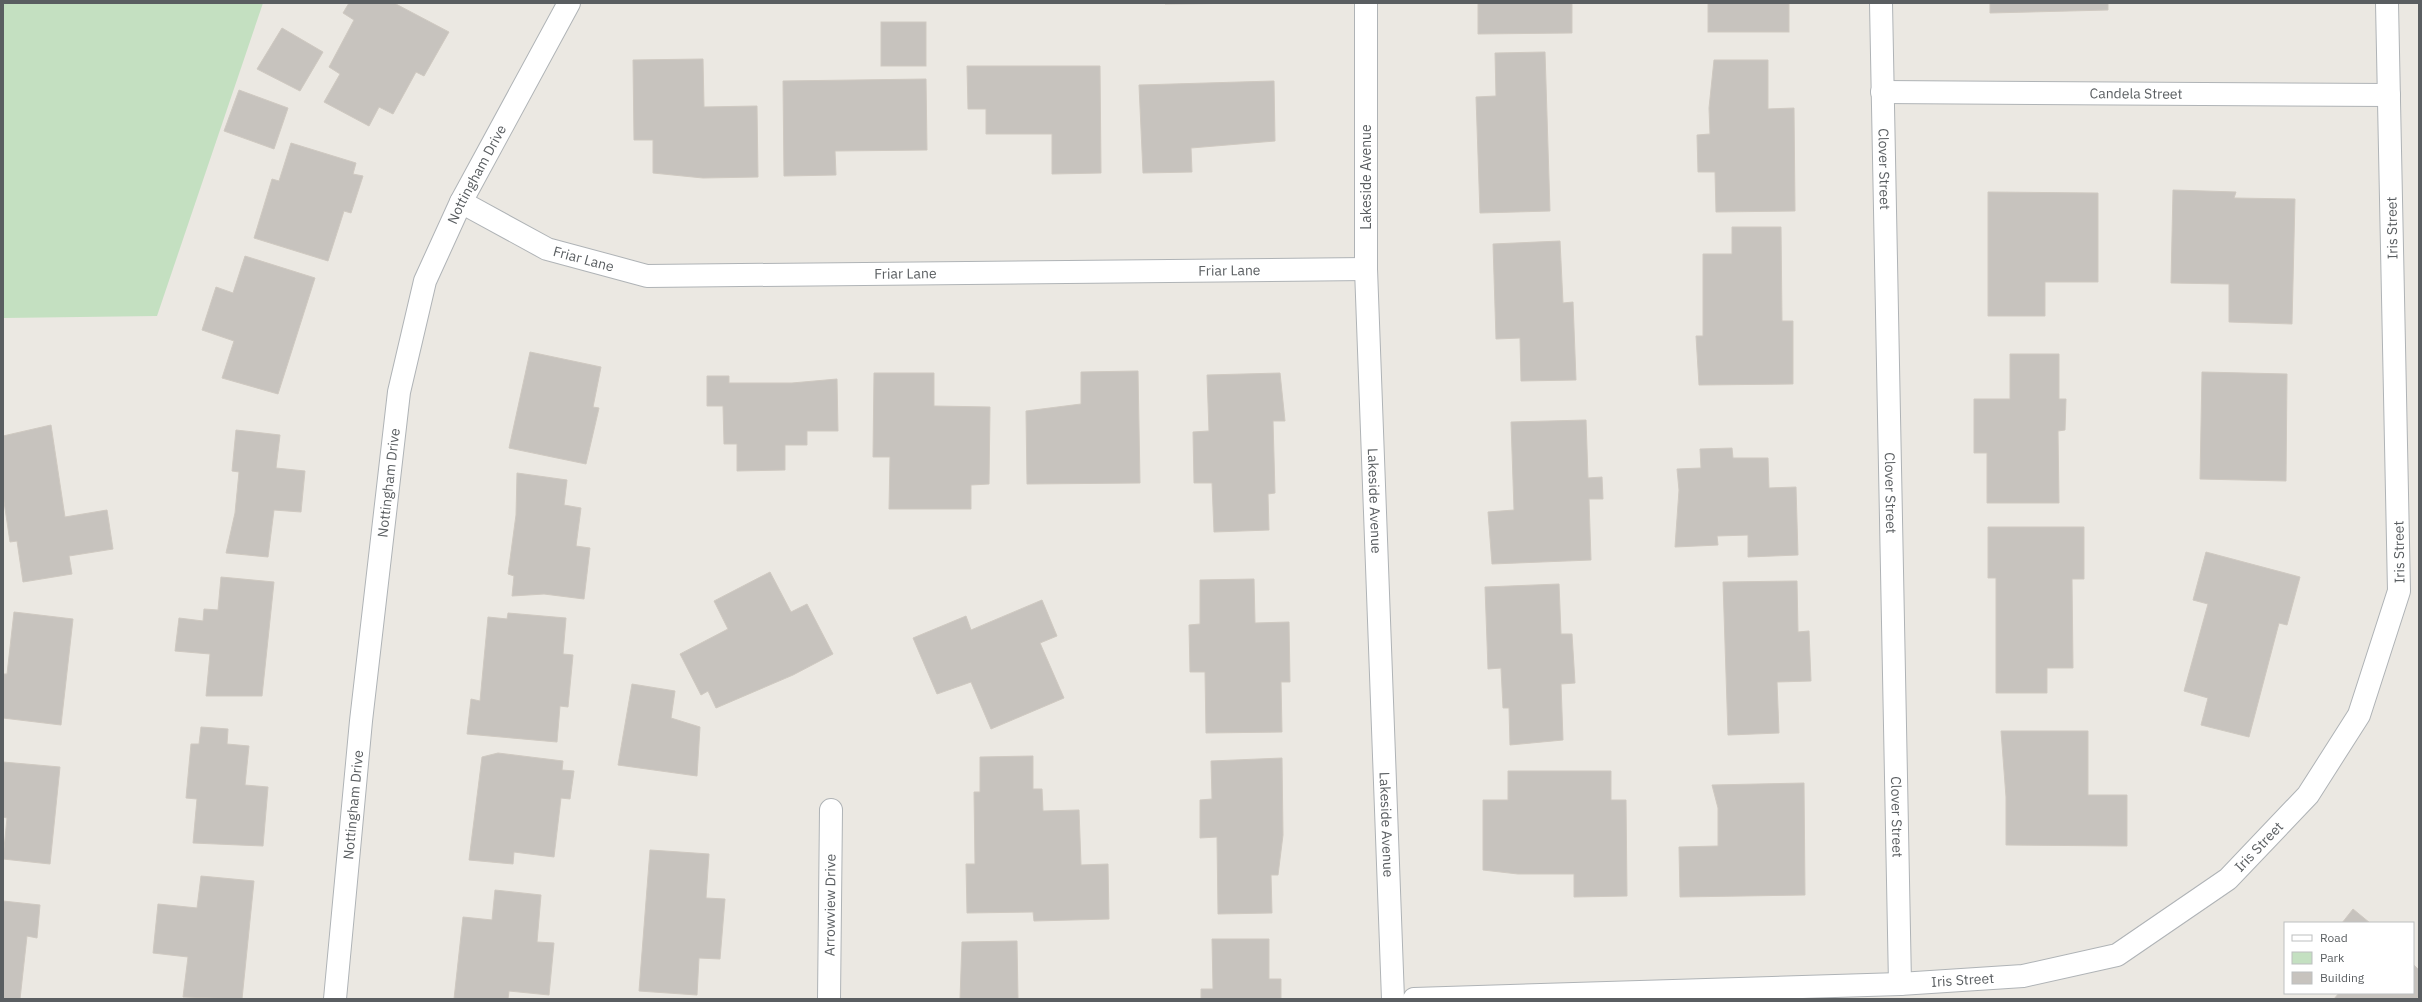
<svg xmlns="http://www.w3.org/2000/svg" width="2422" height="1002" font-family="'IBM Plex Sans',sans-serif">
	<rect width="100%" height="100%" fill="#ebe8e2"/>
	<path fill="#c4e0c1" d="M 3,3 L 263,3 L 157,316 L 3,318 Z"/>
	<g fill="#c7c3be" stroke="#cfc9c1">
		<path d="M 349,3 L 394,3 L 449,32 L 424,76 L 416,72 L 393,114 L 379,107 L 369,126 L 324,102 L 340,74 L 329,67 L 354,20 L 343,13 Z"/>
		<path d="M 1165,3 L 1259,3 L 1165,4 Z"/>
		<path d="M 1478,3 L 1572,3 L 1572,33 L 1478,34 Z"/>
		<rect x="1708" y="3" width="81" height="29"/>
		<path d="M 1990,3 L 2108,3 L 2108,10 L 1990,13 Z"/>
		<rect x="881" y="22" width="45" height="44"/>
		<path d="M 282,28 L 323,52 L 300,91 L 257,69 Z"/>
		<path d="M 1545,52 L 1550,211 L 1480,213 L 1476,97 L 1496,96 L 1495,53 Z"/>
		<path d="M 703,59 L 704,107 L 757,106 L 758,177 L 703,178 L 653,173 L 653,140 L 634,140 L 633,60 Z"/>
		<path d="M 1714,60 L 1768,60 L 1768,109 L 1794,108 L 1795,211 L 1716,212 L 1715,172 L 1698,172 L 1697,135 L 1710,134 L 1709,108 Z"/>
		<path d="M 967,66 L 1100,66 L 1101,173 L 1052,174 L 1052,134 L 986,134 L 986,109 L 968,109 Z"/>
		<path d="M 926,79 L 927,150 L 835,151 L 836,175 L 784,176 L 783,81 Z"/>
		<path d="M 1274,81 L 1275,141 L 1191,148 L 1192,172 L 1143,173 L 1139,85 Z"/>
		<path d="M 239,90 L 288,108 L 274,149 L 224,131 Z"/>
		<path d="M 291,143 L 356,163 L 353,174 L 363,176 L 351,213 L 344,211 L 328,261 L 254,238 L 272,179 L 279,181 Z"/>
		<path d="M 2173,190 L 2236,192 L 2234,198 L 2295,199 L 2292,324 L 2229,322 L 2229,284 L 2171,283 Z"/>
		<path d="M 1988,192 L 2098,193 L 2098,282 L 2045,282 L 2045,316 L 1988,316 Z"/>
		<path d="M 1732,227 L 1781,227 L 1782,321 L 1793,321 L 1793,384 L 1699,385 L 1696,336 L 1703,336 L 1703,254 L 1732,254 Z"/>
		<path d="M 1560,241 L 1563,303 L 1573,302 L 1576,380 L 1521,381 L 1520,338 L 1496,339 L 1493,244 Z"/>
		<path d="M 245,256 L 315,278 L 278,394 L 222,378 L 234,341 L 202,330 L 216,287 L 233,293 Z"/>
		<path d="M 530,352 L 601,367 L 593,407 L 599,408 L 586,464 L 509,448 Z"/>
		<path d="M 2010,354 L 2059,354 L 2059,399 L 2066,399 L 2065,430 L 2058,431 L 2059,503 L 1987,503 L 1987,453 L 1974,453 L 1974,399 L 2010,399 Z"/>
		<path d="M 1138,371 L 1140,483 L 1027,484 L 1026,411 L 1081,404 L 1081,372 Z"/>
		<path d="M 2202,372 L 2287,374 L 2286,481 L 2200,479 Z"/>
		<path d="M 874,373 L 934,373 L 934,406 L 990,407 L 989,484 L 971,485 L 971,509 L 889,509 L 890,457 L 873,457 Z"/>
		<path d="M 1280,373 L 1285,421 L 1273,421 L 1275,493 L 1268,494 L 1269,530 L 1214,532 L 1212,483 L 1194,483 L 1193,432 L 1209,431 L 1207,375 Z"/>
		<path d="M 707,376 L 729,376 L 729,383 L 792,383 L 837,379 L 838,431 L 807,431 L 807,445 L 785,445 L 785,470 L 737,471 L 737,444 L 724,444 L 723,406 L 707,406 Z"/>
		<path d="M 1586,420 L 1588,478 L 1602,477 L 1603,499 L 1589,499 L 1591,560 L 1492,564 L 1488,512 L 1514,510 L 1511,422 Z"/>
		<path d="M 51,425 L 65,517 L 107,510 L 113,549 L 69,556 L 72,574 L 23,582 L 17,541 L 10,542 L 3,495 L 3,436 Z"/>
		<path d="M 236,430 L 280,435 L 276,468 L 305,471 L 301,512 L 274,510 L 268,557 L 226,553 L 235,513 L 239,472 L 232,471 Z"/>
		<path d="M 1732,448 L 1733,458 L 1768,458 L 1769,488 L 1796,487 L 1798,555 L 1748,557 L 1748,535 L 1717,536 L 1718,545 L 1675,547 L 1679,490 L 1677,469 L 1701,468 L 1700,449 Z"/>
		<path d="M 517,473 L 567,480 L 564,505 L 581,508 L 576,546 L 590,548 L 584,599 L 544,594 L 512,596 L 514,576 L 508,574 L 516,515 Z"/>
		<path d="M 1988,527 L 2084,527 L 2084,579 L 2072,579 L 2073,668 L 2047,668 L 2047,693 L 1996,693 L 1996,578 L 1988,578 Z"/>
		<path d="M 2206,552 L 2300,577 L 2287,625 L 2279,623 L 2249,737 L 2201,725 L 2208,698 L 2184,691 L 2208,604 L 2193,600 Z"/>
		<path d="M 770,572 L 791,612 L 807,604 L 833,654 L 793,675 L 716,708 L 708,691 L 701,695 L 680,654 L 728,629 L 714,601 Z"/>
		<path d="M 221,577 L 274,582 L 262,696 L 206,696 L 210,654 L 175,651 L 179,618 L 203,621 L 204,609 L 218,610 Z"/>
		<path d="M 1254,579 L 1255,623 L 1289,622 L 1290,682 L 1281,682 L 1282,732 L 1206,733 L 1205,672 L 1190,672 L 1189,625 L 1200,624 L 1200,580 Z"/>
		<path d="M 1797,581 L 1798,632 L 1809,631 L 1811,681 L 1777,682 L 1779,733 L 1728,735 L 1723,582 Z"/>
		<path d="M 1559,584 L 1561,634 L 1572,634 L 1575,683 L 1561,684 L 1563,740 L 1510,745 L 1509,708 L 1503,708 L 1501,668 L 1488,669 L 1485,587 Z"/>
		<path d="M 1042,600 L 1057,636 L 1040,643 L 1064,698 L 991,729 L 971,682 L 937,694 L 913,638 L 966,616 L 971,630 Z"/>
		<path d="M 14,612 L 73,619 L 61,725 L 3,718 L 3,674 L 7,674 Z"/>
		<path d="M 508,613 L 566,618 L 563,654 L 573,655 L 568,707 L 560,706 L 557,742 L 467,734 L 471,699 L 480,701 L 488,617 L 507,619 Z"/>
		<path d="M 632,684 L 675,691 L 671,718 L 700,727 L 697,776 L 618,765 Z"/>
		<path d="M 201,727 L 228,729 L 227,744 L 249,746 L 245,785 L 268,787 L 263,846 L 193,843 L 197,799 L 186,798 L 191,744 L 199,744 Z"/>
		<path d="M 2001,731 L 2088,731 L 2088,795 L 2127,795 L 2127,846 L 2006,845 L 2006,797 Z"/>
		<path d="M 498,753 L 563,761 L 562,770 L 574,771 L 570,799 L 561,798 L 554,857 L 514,852 L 513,864 L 469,860 L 482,757 Z"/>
		<path d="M 1033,756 L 1033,789 L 1042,789 L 1043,811 L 1079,810 L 1081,865 L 1108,864 L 1109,919 L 1034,921 L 1033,912 L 967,913 L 966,864 L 975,864 L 974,792 L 980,792 L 980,757 Z"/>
		<path d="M 1282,758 L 1283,835 L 1278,875 L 1271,875 L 1272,913 L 1218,914 L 1217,837 L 1200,838 L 1200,800 L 1212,799 L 1211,761 Z"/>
		<path d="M 3,762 L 60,767 L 50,864 L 3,859 L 7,818 L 3,817 Z"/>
		<path d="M 1508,771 L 1611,771 L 1611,800 L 1626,800 L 1627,896 L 1574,897 L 1574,874 L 1518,874 L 1483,870 L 1483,800 L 1508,800 Z"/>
		<path d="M 1804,783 L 1805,895 L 1680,897 L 1679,847 L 1718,846 L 1718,808 L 1712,785 Z"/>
		<path d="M 650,850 L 709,854 L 706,898 L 725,899 L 720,959 L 699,958 L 697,995 L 639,991 Z"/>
		<path d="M 201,876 L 254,881 L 242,999 L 183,997 L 188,957 L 153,953 L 158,904 L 197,908 Z"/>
		<path d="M 495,890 L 541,895 L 537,942 L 554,943 L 549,995 L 509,991 L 508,999 L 454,999 L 463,917 L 492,920 Z"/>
		<path d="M 3,901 L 40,905 L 37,938 L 27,936 L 20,999 L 3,999 Z"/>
		<path d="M 2353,909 L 2370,923 L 2342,923 Z"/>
		<path d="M 1212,939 L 1269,939 L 1269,979 L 1281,979 L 1281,999 L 1201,999 L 1201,989 L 1213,989 Z"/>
		<path d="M 1017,941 L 1018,999 L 960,999 L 962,942 Z"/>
		<path d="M 2413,964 L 2419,970 L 2419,996 L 2416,999 L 2334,999 L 2339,993 L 2413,993 Z"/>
	</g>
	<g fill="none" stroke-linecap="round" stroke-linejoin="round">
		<g stroke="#afb3b6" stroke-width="24">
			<g id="minor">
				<path id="s1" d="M 1881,3 L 1900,984"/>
				<path id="s2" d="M 1882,92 L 2389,95"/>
				<path id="s3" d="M 461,202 L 547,249 L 647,276 L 1366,269"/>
				<path id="s4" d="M 335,999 L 361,721 L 399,392 L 425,281 L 461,202 L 569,3"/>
				<path id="s5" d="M 829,999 L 831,810"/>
				<path id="s6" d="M 1414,999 L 1900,984 L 2023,976 L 2117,955 L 2228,879 L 2308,795 L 2359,715 L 2399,591 L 2387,3"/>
			</g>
		</g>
		<g stroke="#afb3b6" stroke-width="24">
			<g id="tertiary">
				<path id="s7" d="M 1366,3 L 1366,269 L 1393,999"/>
			</g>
		</g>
		<use href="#minor" stroke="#fff" stroke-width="22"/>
		<use href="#tertiary" stroke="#fff" stroke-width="22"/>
	</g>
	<g text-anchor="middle" stroke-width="3" stroke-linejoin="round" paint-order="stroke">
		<g font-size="14" fill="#5a5e61" stroke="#fff">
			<text dy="5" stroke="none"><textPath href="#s2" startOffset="254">Candela Street</textPath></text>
			<text dy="5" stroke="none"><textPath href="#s1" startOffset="166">Clover Street</textPath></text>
			<text dy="5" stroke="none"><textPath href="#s4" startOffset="843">Nottingham Drive</textPath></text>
			<text transform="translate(1366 177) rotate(-90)" y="5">Lakeside Avenue</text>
			<text transform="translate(2392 228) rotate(-91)" y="5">Iris Street</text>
			<text dy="5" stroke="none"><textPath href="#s3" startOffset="136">Friar Lane</textPath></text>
			<text dy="5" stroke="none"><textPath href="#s3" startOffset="784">Friar Lane</textPath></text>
			<text dy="5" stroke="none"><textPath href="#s3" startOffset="460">Friar Lane</textPath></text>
			<text dy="5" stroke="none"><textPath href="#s4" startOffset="519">Nottingham Drive</textPath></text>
			<text dy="5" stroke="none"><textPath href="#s1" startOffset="490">Clover Street</textPath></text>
			<text dy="5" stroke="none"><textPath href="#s7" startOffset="498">Lakeside Avenue</textPath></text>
			<text transform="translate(2399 552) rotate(-91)" y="5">Iris Street</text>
			<text dy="5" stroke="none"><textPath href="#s4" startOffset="195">Nottingham Drive</textPath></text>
			<text dy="5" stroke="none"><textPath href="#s1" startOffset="814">Clover Street</textPath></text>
			<text dy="5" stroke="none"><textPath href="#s7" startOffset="822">Lakeside Avenue</textPath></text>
			<text dy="5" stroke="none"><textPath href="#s6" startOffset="885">Iris Street</textPath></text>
			<text dy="5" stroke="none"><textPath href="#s5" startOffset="94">Arrowview Drive</textPath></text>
			<text dy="5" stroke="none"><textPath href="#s6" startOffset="549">Iris Street</textPath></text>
		</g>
	</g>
	<rect width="2422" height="1002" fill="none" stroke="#5a5e61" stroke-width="8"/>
	<rect x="2284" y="922" width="130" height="72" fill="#ffffff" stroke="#bdbfc0"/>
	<rect x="2292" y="935" width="20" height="6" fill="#ffffff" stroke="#bdbfc0"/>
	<text x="2320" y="942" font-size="12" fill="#5a5e61">Road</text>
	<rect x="2292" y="952" width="20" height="12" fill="#c4e0c1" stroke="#bdbfc0"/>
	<text x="2320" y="962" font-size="12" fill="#5a5e61">Park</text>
	<rect x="2292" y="972" width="20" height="12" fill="#c7c3be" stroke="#bdbfc0"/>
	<text x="2320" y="982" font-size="12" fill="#5a5e61">Building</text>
</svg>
